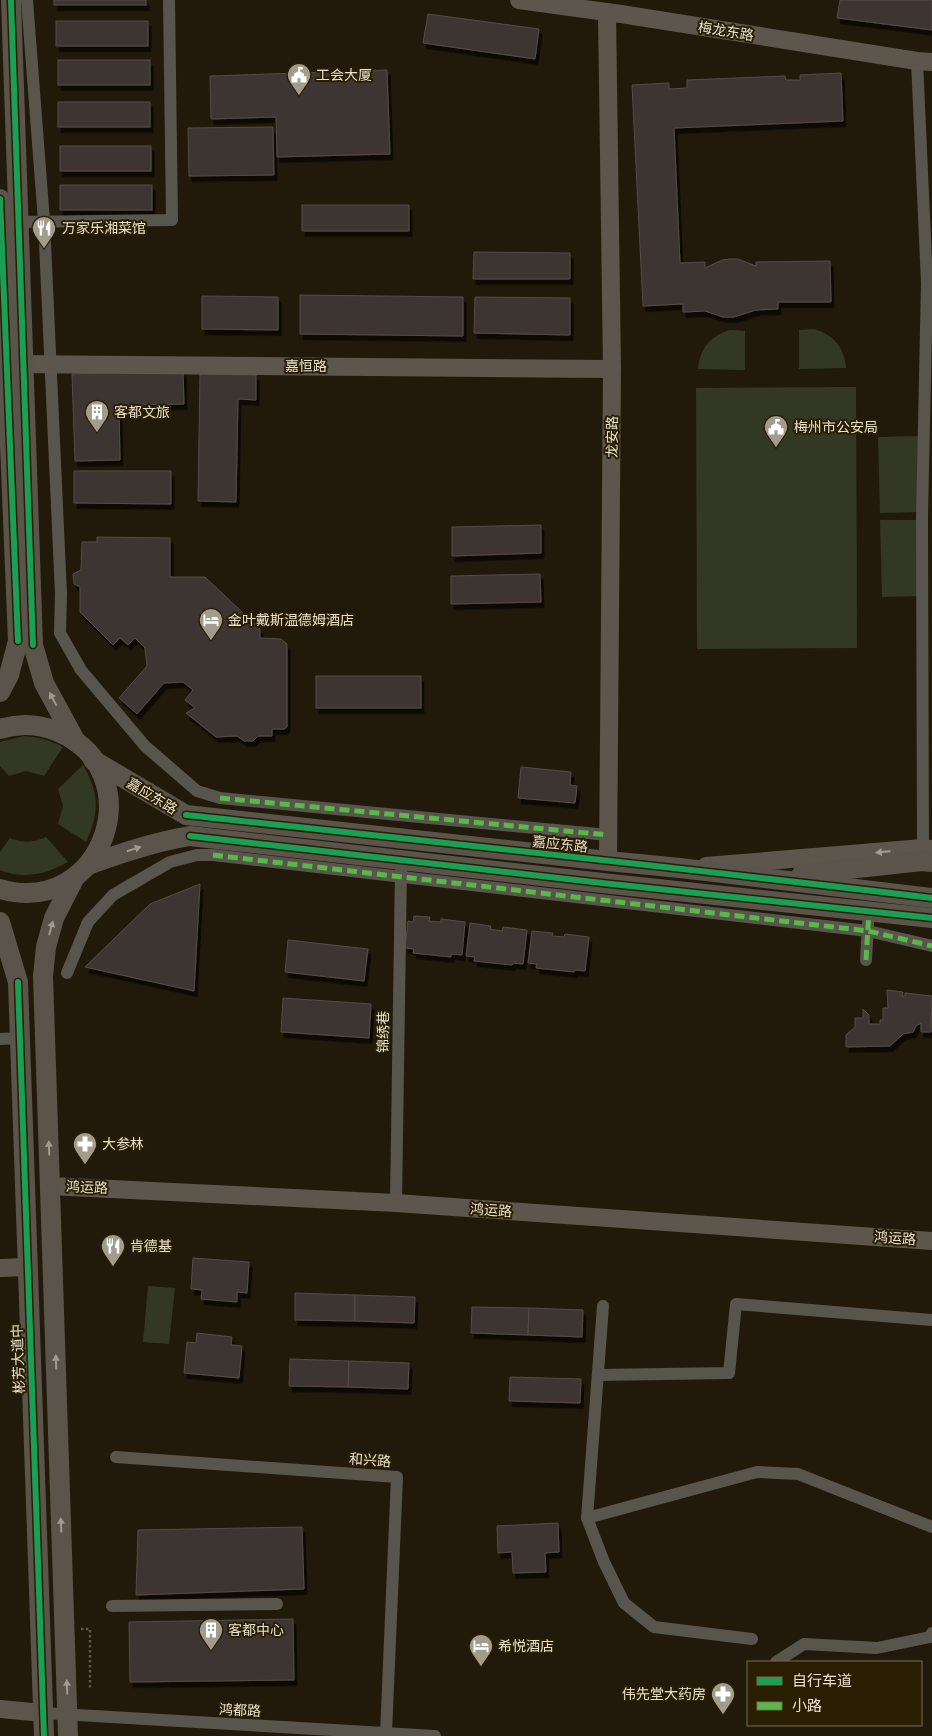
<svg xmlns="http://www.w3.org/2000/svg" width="932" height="1736" font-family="Manrope,'Noto Sans SC',sans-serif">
	<defs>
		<filter id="shadow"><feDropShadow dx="3" dy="5.5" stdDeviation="0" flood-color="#0009"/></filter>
	</defs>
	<rect width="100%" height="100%" fill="#211a0b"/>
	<g fill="#323823">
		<path d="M 814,329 C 834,335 844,347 846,368 L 799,369 L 799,330 Z"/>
		<path d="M 730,330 L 745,331 L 745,370 L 698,369 C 700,348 710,336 730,330 Z"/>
		<path d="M 856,387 L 857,648 L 697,649 L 696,388 Z"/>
		<path d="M 918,436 L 919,512 L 880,513 L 878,437 Z"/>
		<path d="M 880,520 L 920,520 L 922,596 L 882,597 Z"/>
		<path d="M 24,736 C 38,737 50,740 63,747 L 44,776 L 26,771 L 9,776 L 0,766 L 0,742 Z"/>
		<path d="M 83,765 C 99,792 100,813 86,842 L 58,824 L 63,806 L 58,789 Z"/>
		<path d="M 46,837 L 68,862 C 47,874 23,880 0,870 L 0,852 L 10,838 C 23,843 33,843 46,837 Z"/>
		<path d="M 148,1286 L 175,1288 L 169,1344 L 143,1342 Z"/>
	</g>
	<g fill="#3e3632" stroke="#554b48" filter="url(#shadow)">
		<rect x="54" y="0" width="92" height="5"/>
		<path d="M 840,0 L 932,0 L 932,30 L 837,18 Z"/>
		<path d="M 428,14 L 539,29 L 535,59 L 423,43 Z"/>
		<rect x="56" y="21" width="92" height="25"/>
		<rect x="58" y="60" width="92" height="25"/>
		<path d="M 387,70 L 390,154 L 277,157 L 276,117 L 211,119 L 210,76 Z"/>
		<path d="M 841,73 L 843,121 L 674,128 L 680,263 L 705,262 L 705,268 L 722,260 L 730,259 L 738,259 L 756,266 L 756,262 L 830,261 L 831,302 L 778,302 L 778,309 L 756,310 L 734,317 L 723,317 L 705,311 L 683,312 L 683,304 L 643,306 L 632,85 L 669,83 L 669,89 L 687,88 L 687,80 L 785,76 L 786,80 L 800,80 L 800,75 Z"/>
		<rect x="58" y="102" width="92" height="25"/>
		<path d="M 273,127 L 274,175 L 189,176 L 188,128 Z"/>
		<rect x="60" y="146" width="91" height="25"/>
		<rect x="60" y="185" width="92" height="25"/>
		<rect x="302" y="205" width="107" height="26"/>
		<path d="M 474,252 L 570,253 L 570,279 L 473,279 Z"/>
		<path d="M 300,295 L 463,297 L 463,336 L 300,334 Z"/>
		<path d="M 202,296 L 278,297 L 278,330 L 202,329 Z"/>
		<path d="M 475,297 L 570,298 L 570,335 L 474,333 Z"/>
		<path d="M 183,371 L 184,404 L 119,405 L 120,460 L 75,461 L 72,374 Z"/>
		<path d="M 200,374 L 256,375 L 256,400 L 238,399 L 236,502 L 198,501 Z"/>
		<path d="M 74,471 L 171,471 L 171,504 L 74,503 Z"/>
		<path d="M 541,525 L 541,553 L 452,556 L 452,527 Z"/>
		<path d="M 97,537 L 170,538 L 170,577 L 205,577 L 260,629 L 260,638 L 281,639 L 287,644 L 287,727 L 284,729 L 272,729 L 272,736 L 258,736 L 253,741 L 244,741 L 237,736 L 216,737 L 186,713 L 195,708 L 185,700 L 193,690 L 183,682 L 164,683 L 137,714 L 119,698 L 147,666 L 145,648 L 135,638 L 128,645 L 120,638 L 113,645 L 80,612 L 80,587 L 74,584 L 73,574 L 81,570 L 82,542 L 97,542 Z"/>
		<path d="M 540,574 L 541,602 L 451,604 L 451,576 Z"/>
		<rect x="316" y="676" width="105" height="32"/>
		<path d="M 521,767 L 571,772 L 570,785 L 577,786 L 575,803 L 518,798 Z"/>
		<path d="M 200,884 L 194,991 L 85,967 L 150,904 Z"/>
		<path d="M 414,916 L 430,917 L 429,921 L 441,922 L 441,919 L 465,922 L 462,955 L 451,954 L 451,957 L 413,953 L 414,949 L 405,948 L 408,921 L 413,922 Z"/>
		<path d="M 470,923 L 491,926 L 490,929 L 502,931 L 503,927 L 527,930 L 523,964 L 513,963 L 512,965 L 474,961 L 475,957 L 466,956 Z"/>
		<path d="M 532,931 L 553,933 L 552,936 L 564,937 L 565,934 L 589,937 L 585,971 L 575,970 L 574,972 L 536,968 L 537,964 L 528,963 Z"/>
		<path d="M 288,940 L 368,949 L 364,981 L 285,972 Z"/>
		<path d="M 887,990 L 903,992 L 902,996 L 905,996 L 905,993 L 932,996 L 931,1032 L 921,1032 L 921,1023 L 916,1026 L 913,1032 L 903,1034 L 890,1046 L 846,1047 L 846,1035 L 855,1027 L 855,1018 L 863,1018 L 863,1009 L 869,1015 L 869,1024 L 880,1024 L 880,1020 L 883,1020 L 883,1008 L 888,1008 Z"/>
		<path d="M 283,998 L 371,1004 L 369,1038 L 281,1032 Z"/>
		<path d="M 193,1258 L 249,1262 L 247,1293 L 237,1292 L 237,1302 L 201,1299 L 202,1290 L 191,1289 Z"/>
		<path d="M 295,1293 L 355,1295 L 355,1321 L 295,1320 Z"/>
		<path d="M 355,1295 L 415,1297 L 414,1323 L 355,1321 Z"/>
		<path d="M 472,1307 L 529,1308 L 528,1335 L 471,1333 Z"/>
		<path d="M 529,1308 L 583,1310 L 582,1337 L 528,1335 Z"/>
		<path d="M 197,1333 L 232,1337 L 231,1345 L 242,1346 L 239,1378 L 184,1373 L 187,1342 L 196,1343 Z"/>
		<path d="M 290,1359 L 349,1361 L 348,1387 L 289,1386 Z"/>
		<path d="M 349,1361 L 409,1363 L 408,1389 L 348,1387 Z"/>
		<path d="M 510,1377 L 581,1379 L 580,1403 L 509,1401 Z"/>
		<path d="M 558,1523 L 559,1552 L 545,1553 L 546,1572 L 513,1573 L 512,1552 L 498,1553 L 497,1526 Z"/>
		<path d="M 302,1527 L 304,1589 L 136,1595 L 138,1530 Z"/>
		<path d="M 293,1619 L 294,1680 L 130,1682 L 129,1622 Z"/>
	</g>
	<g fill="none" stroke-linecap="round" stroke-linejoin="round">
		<path stroke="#5c574f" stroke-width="2.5" stroke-dasharray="2.5 2.5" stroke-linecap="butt" d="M 81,1629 L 90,1629 L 90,1690"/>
		<g stroke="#58554d" stroke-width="12">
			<path d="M 27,0 L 44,221 L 61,594 L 60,633 L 81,670 L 145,746 L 197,791 L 220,798 L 608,835"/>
			<path d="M 917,61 L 927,283 L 922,518 L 923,848"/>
			<path d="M 19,222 L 172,220 L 169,0"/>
			<path d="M 866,960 L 868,923"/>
			<path d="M 67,973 L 88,922 L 113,895 L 170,862 L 197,855 L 213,855 L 868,931 L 932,946"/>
			<path d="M 0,1039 L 20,1038"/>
			<path d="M 396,1203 L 401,868"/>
			<path d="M 603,1306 L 587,1518 L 604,1562 L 624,1603 L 654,1627 L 752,1639"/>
			<path d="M 598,1375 L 729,1373 L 736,1304 L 932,1320"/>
			<path d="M 116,1457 L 397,1477 L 386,1733"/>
			<path d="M 587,1518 L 757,1472 L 798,1474 L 932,1527"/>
			<path d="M 112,1606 L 277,1604"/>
			<path d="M 776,1662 L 804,1644 L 877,1648 L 930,1637 L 932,1633"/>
			<path d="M 43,1713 L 435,1736"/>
		</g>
		<g stroke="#5c564d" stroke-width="18">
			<path d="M 519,0 L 621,14 L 917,61 L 932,62"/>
			<path d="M 607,12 L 612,369 L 608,861"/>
			<path d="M 10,364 L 612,369"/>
			<path d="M 706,866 L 923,848 L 932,849"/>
			<path d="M 50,1186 L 396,1203 L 932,1241"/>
			<path d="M 0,1268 L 28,1267"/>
			<path d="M 0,1709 L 43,1713"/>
		</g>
		<g stroke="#5a544b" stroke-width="20">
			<path d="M 11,0 L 33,645 L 44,683 L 76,742"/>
			<path d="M 0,199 L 18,641 L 9,675 L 0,692"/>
			<path d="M 0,729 C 19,723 38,724 56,731 C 154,770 104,919 0,889"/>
			<path d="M 93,760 L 186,815 L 608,861 L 680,868 L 932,898"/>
			<path d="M 88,865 C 122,853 154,842 190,836 L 602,883 L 932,918"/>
			<path d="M 802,874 L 922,861 L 932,862"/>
			<path d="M 0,922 L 18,982 L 44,1736"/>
			<path d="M 68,1736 L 43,976 L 46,947 L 54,918 L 75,877"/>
		</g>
		<g stroke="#58b947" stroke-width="5" stroke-dasharray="10 5" stroke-linecap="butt">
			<path d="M 220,798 L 608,835"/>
			<path d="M 213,855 L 868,931 L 932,946"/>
			<path d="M 866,960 L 869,911"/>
		</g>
		<g stroke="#2a1e02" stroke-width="9">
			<g id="cycleway">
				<path d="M 11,0 L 33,645"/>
				<path d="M 0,199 L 18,641"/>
				<path d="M 186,815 C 435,842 684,868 932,898"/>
				<path d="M 190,836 L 602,883 L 932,918"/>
				<path d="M 18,982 L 44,1736"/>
			</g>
		</g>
		<use href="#cycleway" stroke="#1a9f57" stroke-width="6"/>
	</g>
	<defs><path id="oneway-solid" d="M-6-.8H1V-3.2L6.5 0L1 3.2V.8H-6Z" transform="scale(1.25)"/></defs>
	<g fill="#a29a8e">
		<use href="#oneway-solid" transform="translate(53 699) rotate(-118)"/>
		<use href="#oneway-solid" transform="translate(134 849) rotate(-17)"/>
		<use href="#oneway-solid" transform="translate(51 928) rotate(-75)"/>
		<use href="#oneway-solid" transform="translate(49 1148) rotate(-92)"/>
		<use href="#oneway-solid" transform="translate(56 1362) rotate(-92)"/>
		<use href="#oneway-solid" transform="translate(61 1525) rotate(-92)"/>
		<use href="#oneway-solid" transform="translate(67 1687) rotate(-92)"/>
	</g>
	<use fill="#a29c8f" href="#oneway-solid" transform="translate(883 852) rotate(175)"/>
	<defs>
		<g id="civic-pin" transform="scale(1.25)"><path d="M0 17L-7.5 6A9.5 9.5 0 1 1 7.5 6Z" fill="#a39b8c" stroke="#2a1e02"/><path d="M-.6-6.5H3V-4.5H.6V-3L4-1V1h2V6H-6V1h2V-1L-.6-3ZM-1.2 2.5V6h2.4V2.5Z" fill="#fff"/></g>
		<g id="restaurant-pin" transform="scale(1.25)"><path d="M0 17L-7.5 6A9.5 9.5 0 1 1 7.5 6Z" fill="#a39b8c" stroke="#2a1e02"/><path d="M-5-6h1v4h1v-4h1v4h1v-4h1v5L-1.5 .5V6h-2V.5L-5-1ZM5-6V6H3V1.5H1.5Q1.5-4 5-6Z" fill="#fff"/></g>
		<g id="building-pin" transform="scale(1.25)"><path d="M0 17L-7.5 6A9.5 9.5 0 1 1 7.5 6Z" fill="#a39b8c" stroke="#2a1e02"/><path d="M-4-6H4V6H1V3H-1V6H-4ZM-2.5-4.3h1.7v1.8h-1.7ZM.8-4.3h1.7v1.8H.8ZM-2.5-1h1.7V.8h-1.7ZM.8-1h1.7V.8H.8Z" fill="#fff"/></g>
		<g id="hotel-pin" transform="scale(1.25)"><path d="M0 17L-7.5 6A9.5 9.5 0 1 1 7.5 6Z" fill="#a39b8c" stroke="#2a1e02"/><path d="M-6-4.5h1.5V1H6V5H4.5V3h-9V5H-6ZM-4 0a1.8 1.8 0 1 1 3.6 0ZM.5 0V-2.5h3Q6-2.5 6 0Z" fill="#fff"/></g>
		<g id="pharmacy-pin" transform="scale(1.25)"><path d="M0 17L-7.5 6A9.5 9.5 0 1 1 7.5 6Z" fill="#a39b8c" stroke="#2a1e02"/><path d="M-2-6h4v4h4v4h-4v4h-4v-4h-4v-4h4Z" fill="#fff"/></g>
	</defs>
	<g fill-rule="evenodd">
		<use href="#civic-pin" x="299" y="75"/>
		<use href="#restaurant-pin" x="44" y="228"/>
		<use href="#building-pin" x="97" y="412"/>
		<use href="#civic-pin" x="776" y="427"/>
		<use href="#hotel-pin" x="211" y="620"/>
		<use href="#pharmacy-pin" x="85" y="1144"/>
		<use href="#restaurant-pin" x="113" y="1246"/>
		<use href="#building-pin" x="211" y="1630"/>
		<use href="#hotel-pin" x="481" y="1646"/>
		<use href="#pharmacy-pin" x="723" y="1694"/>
	</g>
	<g text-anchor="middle" stroke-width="4" stroke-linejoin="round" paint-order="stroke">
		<g font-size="14" fill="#e9e1d1" stroke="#2a1e02">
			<text transform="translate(726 31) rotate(9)" y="5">梅龙东路</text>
			<text x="306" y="371">嘉恒路</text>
			<text transform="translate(612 437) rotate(-89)" y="5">龙安路</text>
			<text transform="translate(152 796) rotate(31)" y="5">嘉应东路</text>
			<text transform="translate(560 844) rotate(6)" y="5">嘉应东路</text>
			<text transform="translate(383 1032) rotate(-89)" y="5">锦绣巷</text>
			<text transform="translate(87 1187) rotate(3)" y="5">鸿运路</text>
			<text transform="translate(491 1210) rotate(4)" y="5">鸿运路</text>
			<text transform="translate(895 1238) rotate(4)" y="5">鸿运路</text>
			<text transform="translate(18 1359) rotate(-92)" y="5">彬芳大道中</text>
			<text transform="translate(370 1460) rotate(4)" y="5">和兴路</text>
			<text transform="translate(240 1710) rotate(3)" y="5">鸿都路</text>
		</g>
		<g font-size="14" fill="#e9e1d1" stroke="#2a1e02" text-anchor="start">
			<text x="316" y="80">工会大厦</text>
			<text x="62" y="233">万家乐湘菜馆</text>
			<text x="114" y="417">客都文旅</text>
			<text x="794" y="432">梅州市公安局</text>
			<text x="228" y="625">金叶戴斯温德姆酒店</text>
			<text x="102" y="1149">大参林</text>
			<text x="130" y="1251">肯德基</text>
			<text x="228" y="1635">客都中心</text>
			<text x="498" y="1651">希悦酒店</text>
			<text x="706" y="1699" text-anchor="end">伟先堂大药房</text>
		</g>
	</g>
	<rect x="747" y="1661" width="175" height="65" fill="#2a1e02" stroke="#766c55"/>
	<rect x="757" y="1677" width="25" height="8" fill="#1a9f57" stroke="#766c55"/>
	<text x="792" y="1686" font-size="15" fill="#e9e1d1">自行车道</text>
	<rect x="757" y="1702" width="25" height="8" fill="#58b947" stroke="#766c55"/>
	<text x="792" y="1711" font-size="15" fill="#e9e1d1">小路</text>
</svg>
